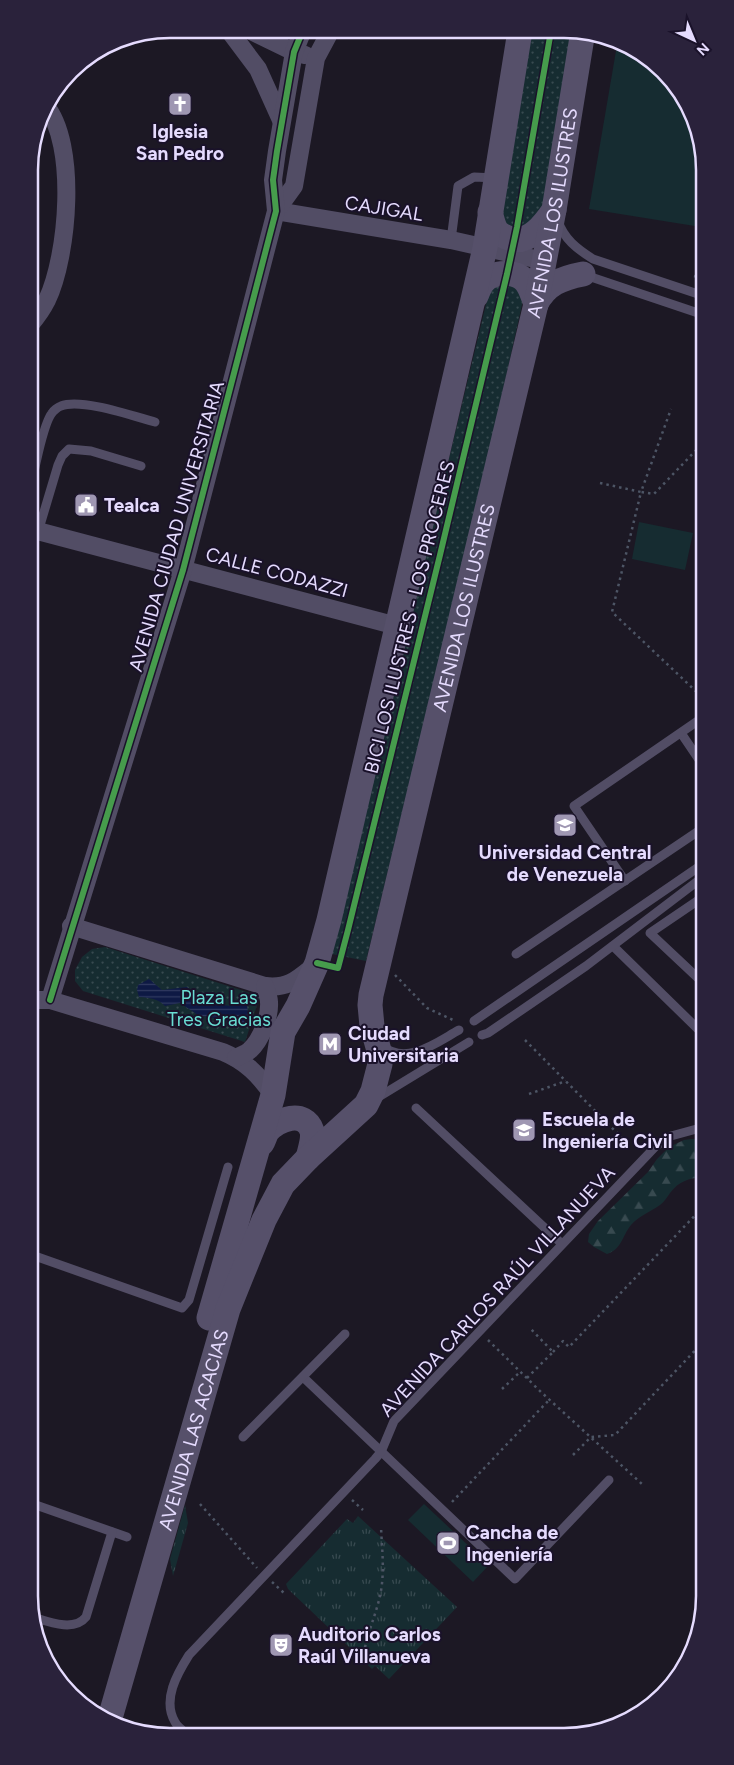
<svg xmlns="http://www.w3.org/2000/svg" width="734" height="1765" font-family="Figtree,sans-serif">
	<defs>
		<pattern id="grass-tufts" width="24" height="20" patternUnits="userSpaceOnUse" patternTransform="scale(1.25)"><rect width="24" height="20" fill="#162c31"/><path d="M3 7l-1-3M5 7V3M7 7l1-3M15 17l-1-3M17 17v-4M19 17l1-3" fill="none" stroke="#384a50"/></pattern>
		<pattern id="forest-firs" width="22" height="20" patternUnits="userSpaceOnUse" patternTransform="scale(1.25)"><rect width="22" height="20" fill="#162c31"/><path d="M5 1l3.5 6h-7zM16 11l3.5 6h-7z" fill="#384a50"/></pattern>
		<pattern id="park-dots" width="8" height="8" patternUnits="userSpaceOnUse" patternTransform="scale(1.25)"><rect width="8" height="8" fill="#162c31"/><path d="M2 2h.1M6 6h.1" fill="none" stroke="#384a50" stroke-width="1.8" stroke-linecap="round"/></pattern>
		<pattern id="water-rules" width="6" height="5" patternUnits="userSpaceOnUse" patternTransform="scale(1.25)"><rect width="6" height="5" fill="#0e1944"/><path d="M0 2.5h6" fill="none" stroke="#313a60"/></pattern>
	</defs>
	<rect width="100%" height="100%" fill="#1c1824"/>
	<g fill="url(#grass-tufts)">
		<path d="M 185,1505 L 188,1523 L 173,1576 L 170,1559 Z"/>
		<path d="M 358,1516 L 457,1607 L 389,1679 L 375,1666 L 372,1669 L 288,1589 L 286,1584 L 347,1519 L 353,1523 Z"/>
	</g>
	<path fill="url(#forest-firs)" d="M 692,1139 L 704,1140 L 704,1177 C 689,1178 679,1181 670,1193 C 667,1197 664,1202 660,1205 C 650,1212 639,1216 631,1225 C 622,1236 622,1249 607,1254 L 594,1247 L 588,1242 L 589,1234 L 598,1221 L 648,1172 L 657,1159 L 669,1147 L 684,1140 Z"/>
	<g fill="url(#park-dots)">
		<path d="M 520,31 L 582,31 L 546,221 L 497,232 Z"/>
		<path d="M 495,276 L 527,282 L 482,485 L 366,961 L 327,953 L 377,758 L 488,296 Z"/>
		<path d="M 105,947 L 260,996 L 245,1042 L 83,991 L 75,981 L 75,970 L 82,957 L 92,949 Z"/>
	</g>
	<g fill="#162c31">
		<path d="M 617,45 L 664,70 L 701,133 L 701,227 L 589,209 Z"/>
		<path d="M 639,522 L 693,533 L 685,570 L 632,559 Z"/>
		<path d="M 424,1504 L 489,1565 L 473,1582 L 408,1520 Z"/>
	</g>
	<path fill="url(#water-rules)" d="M 149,979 L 162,990 L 187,987 L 199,998 L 206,996 C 214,1001 225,1007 234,1006 C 240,1006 241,1004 247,1006 C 249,1013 247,1017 244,1024 L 198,1015 L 180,1003 L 165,1006 C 157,998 150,998 139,997 L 137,990 L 138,985 Z"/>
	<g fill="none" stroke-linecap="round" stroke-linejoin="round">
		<g stroke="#4d5565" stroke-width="2.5" stroke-dasharray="2.5 4" stroke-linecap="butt">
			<path d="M 694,276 L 701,278"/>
			<path d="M 701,445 L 654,494 L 641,492 L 612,612 L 702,697"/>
			<path d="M 600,483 L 641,492 L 671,409"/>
			<path d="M 395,975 L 427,1008 L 453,1020"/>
			<path d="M 525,1040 L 625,1141"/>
			<path d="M 529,1094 L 566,1081"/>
			<path d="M 488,1340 L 541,1392 L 642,1484"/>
			<path d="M 553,1352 L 563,1341 L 569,1347 L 704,1206"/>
			<path d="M 527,1378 L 553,1352 L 529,1327"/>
			<path d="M 502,1389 L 520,1372"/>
			<path d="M 573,1455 L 591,1437 L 615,1435 L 704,1341"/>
			<path d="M 352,1500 L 363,1510"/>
			<path d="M 452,1502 L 549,1400"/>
			<path d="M 200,1504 L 257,1568"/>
			<path d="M 272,1582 L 284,1593"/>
			<path d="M 363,1660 C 365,1638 375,1618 380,1596 C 385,1573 382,1550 381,1527"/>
		</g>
		<g stroke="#524d65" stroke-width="9">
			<path d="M 558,221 C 564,239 577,249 593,259 L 701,295"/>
			<path d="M 451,240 L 458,186 L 474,177 L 496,178"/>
			<path d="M 585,275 L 701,314"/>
			<path d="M 30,495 C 32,480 43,424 52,413 C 53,411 58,407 61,406 C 81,398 133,416 155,422"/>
			<path d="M 38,532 L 58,465 L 62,456 L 69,449 L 91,451 L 141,466"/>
			<path d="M 681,733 L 702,764"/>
			<path d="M 625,881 L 574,806 L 702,718"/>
			<path d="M 703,897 L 650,933 L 700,980 L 703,976"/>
			<path d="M 613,946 L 703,1034"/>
			<path d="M 516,954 L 703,828"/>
			<path d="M 474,1021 L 703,864"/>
			<path d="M 482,1035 L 488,1033 L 586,966 L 703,877"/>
			<path d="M 382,1046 C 407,1066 437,1042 459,1030"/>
			<path d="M 377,1098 L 469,1042"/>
			<path d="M 416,1108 L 562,1244"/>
			<path d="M 32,1255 L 182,1308 L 189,1300 L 228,1167"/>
			<path d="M 303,1377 L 515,1579 L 609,1480"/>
			<path d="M 243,1437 L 345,1334"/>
			<path d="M 33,1504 L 127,1537"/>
			<path d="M 33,1617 C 49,1622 74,1632 86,1617 L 112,1532"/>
			<path d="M 186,1733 C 182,1730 177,1726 175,1722 C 162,1700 177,1674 189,1655 L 375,1459 L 381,1452 L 394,1421 L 656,1146 L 671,1136 L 704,1127"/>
		</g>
		<g stroke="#524d65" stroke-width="18">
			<path d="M 228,29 L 258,69 L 281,120"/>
			<path d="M 247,29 L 294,52 L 305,55"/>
			<path d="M 276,211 L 451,240 L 544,261"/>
			<path d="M 276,211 L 294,186 L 316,58 L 331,30"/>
			<path d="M 30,325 C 36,318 43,308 47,300 C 68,256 78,144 45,105"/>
			<path d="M 30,529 L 397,626"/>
			<path d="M 71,926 L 265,986 C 288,989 298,979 315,965"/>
			<path d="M 32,1000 L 50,1000 L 223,1052 C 245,1061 259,1075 273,1095"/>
			<path d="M 50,1000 L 183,570 L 276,211 L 273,180 L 277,151 L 294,52 L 303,30"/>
			<path d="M 236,1058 C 241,1055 246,1054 250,1050 C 261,1040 270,1017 269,1002 C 269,997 266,991 265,986"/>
		</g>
		<g stroke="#56506a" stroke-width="25">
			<path d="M 490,212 C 492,218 493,226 497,231 C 500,235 505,237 511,239 C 530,244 545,223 554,210"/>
			<path d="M 476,296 C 478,291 480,286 483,282 C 493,271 517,270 526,282 C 531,288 533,297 536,304"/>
			<path d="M 536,304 C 546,284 562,278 583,274"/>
			<path d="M 262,1143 C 264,1140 265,1135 267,1132 C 277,1119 305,1109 312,1131 C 314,1139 310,1149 308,1158"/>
			<path d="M 209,1318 L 273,1095 L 283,1032 L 298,1006 L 317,963 L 329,920 L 485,248 L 520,31"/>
			<path id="s1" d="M 110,1718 L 228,1309 L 264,1220 L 283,1184 L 308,1158 L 366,1105 L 373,1091 L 380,1064 L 380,1054 L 372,1026 L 370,1005 L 371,995 L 536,304 L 554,210 L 583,31"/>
		</g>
		<g stroke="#1a122a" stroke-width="9">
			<g id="cycleway">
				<path d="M 317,963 L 338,968 L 348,930 L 440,555 L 507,274 L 517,227 L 551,31"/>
				<path d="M 50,1000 L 183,570 L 276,211 L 273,180 L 277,151 L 294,52 L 303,30"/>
			</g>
		</g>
		<use href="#cycleway" stroke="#469c4c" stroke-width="6"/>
	</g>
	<defs>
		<g id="church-square" transform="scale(1.25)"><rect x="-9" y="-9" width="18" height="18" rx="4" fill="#9f97b2" stroke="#1a122a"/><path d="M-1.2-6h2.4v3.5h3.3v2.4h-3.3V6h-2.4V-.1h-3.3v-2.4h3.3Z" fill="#fff"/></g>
		<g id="civic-square" transform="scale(1.25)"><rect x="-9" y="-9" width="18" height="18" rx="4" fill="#9f97b2" stroke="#1a122a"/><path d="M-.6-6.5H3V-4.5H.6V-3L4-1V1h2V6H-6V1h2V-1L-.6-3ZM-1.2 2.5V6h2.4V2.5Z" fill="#fff"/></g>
		<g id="university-square" transform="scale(1.25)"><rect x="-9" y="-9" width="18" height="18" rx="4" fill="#9f97b2" stroke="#1a122a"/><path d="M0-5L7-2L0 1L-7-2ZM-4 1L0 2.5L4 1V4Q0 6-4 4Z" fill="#fff"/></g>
		<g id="metro-square" transform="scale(1.25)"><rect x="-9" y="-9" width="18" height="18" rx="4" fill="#9f97b2" stroke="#1a122a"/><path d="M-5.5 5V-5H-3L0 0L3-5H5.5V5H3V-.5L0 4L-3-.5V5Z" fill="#fff"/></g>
		<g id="stadium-square" transform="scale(1.25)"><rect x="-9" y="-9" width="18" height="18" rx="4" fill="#9f97b2" stroke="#1a122a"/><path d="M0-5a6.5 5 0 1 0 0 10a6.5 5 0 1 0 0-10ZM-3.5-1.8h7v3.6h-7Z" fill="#fff"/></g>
		<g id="theatre-square" transform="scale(1.25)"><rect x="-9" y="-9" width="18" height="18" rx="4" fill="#9f97b2" stroke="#1a122a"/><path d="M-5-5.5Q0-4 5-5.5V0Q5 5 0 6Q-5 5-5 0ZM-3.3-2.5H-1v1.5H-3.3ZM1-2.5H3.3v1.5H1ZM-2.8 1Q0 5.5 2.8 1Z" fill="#fff"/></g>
	</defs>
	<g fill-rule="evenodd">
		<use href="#church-square" x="180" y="104"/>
		<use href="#civic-square" x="86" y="505"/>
		<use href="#university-square" x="565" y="825"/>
		<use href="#metro-square" x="330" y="1044"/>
		<use href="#university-square" x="524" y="1130"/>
		<use href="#stadium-square" x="448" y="1543"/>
		<use href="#theatre-square" x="281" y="1645"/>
	</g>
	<g text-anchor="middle" stroke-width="4" stroke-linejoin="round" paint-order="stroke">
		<g font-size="19" font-weight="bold" fill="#e5dbfe" stroke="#1a122a" text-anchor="start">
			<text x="180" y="138" text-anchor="middle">Iglesia<tspan x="180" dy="22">San Pedro</tspan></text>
			<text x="104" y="512">Tealca</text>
			<text x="565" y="859" text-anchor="middle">Universidad Central<tspan x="565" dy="22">de Venezuela</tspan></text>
			<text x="348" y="1040">Ciudad<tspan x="348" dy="22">Universitaria</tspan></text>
			<text x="542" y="1126">Escuela de<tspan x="542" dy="22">Ingeniería Civil</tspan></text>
			<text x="466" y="1539">Cancha de<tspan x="466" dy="22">Ingeniería</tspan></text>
			<text x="298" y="1641">Auditorio Carlos<tspan x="298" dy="22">Raúl Villanueva</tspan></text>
		</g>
		<g font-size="19" fill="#e5dbfe" stroke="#1a122a">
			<text transform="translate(384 208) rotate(9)" y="7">CAJIGAL</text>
			<text dy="7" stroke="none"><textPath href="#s1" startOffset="1594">AVENIDA LOS ILUSTRES</textPath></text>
			<text transform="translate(176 526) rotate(-74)" y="7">AVENIDA CIUDAD UNIVERSITARIA</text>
			<text transform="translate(277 572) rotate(15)" y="7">CALLE CODAZZI</text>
			<text dy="7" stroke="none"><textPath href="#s1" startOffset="1189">AVENIDA LOS ILUSTRES</textPath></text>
			<text transform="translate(409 617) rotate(-76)" y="7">BICI LOS ILUSTRES - LOS PROCERES</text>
			<text transform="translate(497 1291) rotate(-47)" y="7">AVENIDA CARLOS RAÚL VILLANUEVA</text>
			<text dy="7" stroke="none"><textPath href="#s1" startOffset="300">AVENIDA LAS ACACIAS</textPath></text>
		</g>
		<g font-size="19" fill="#69ddd3" stroke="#1a122a">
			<text x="219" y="1004">Plaza Las<tspan x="219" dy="22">Tres Gracias</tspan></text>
		</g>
	</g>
	<path d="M0 0H734V1765H0ZM170 38H564A132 132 0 0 1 696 170V1596A132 132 0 0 1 564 1728H170A132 132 0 0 1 38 1596V170A132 132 0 0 1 170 38Z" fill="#2a223b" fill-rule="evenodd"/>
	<path fill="none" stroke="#e5dbfe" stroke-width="2.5" d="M170 38H564A132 132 0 0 1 696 170V1596A132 132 0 0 1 564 1728H170A132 132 0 0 1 38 1596V170A132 132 0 0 1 170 38Z"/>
	<g transform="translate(694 40) rotate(136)" stroke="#1a122a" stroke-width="4" paint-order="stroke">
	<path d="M0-4L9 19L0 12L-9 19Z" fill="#e5dbfe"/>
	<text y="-8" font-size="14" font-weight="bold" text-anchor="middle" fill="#e5dbfe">N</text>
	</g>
</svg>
